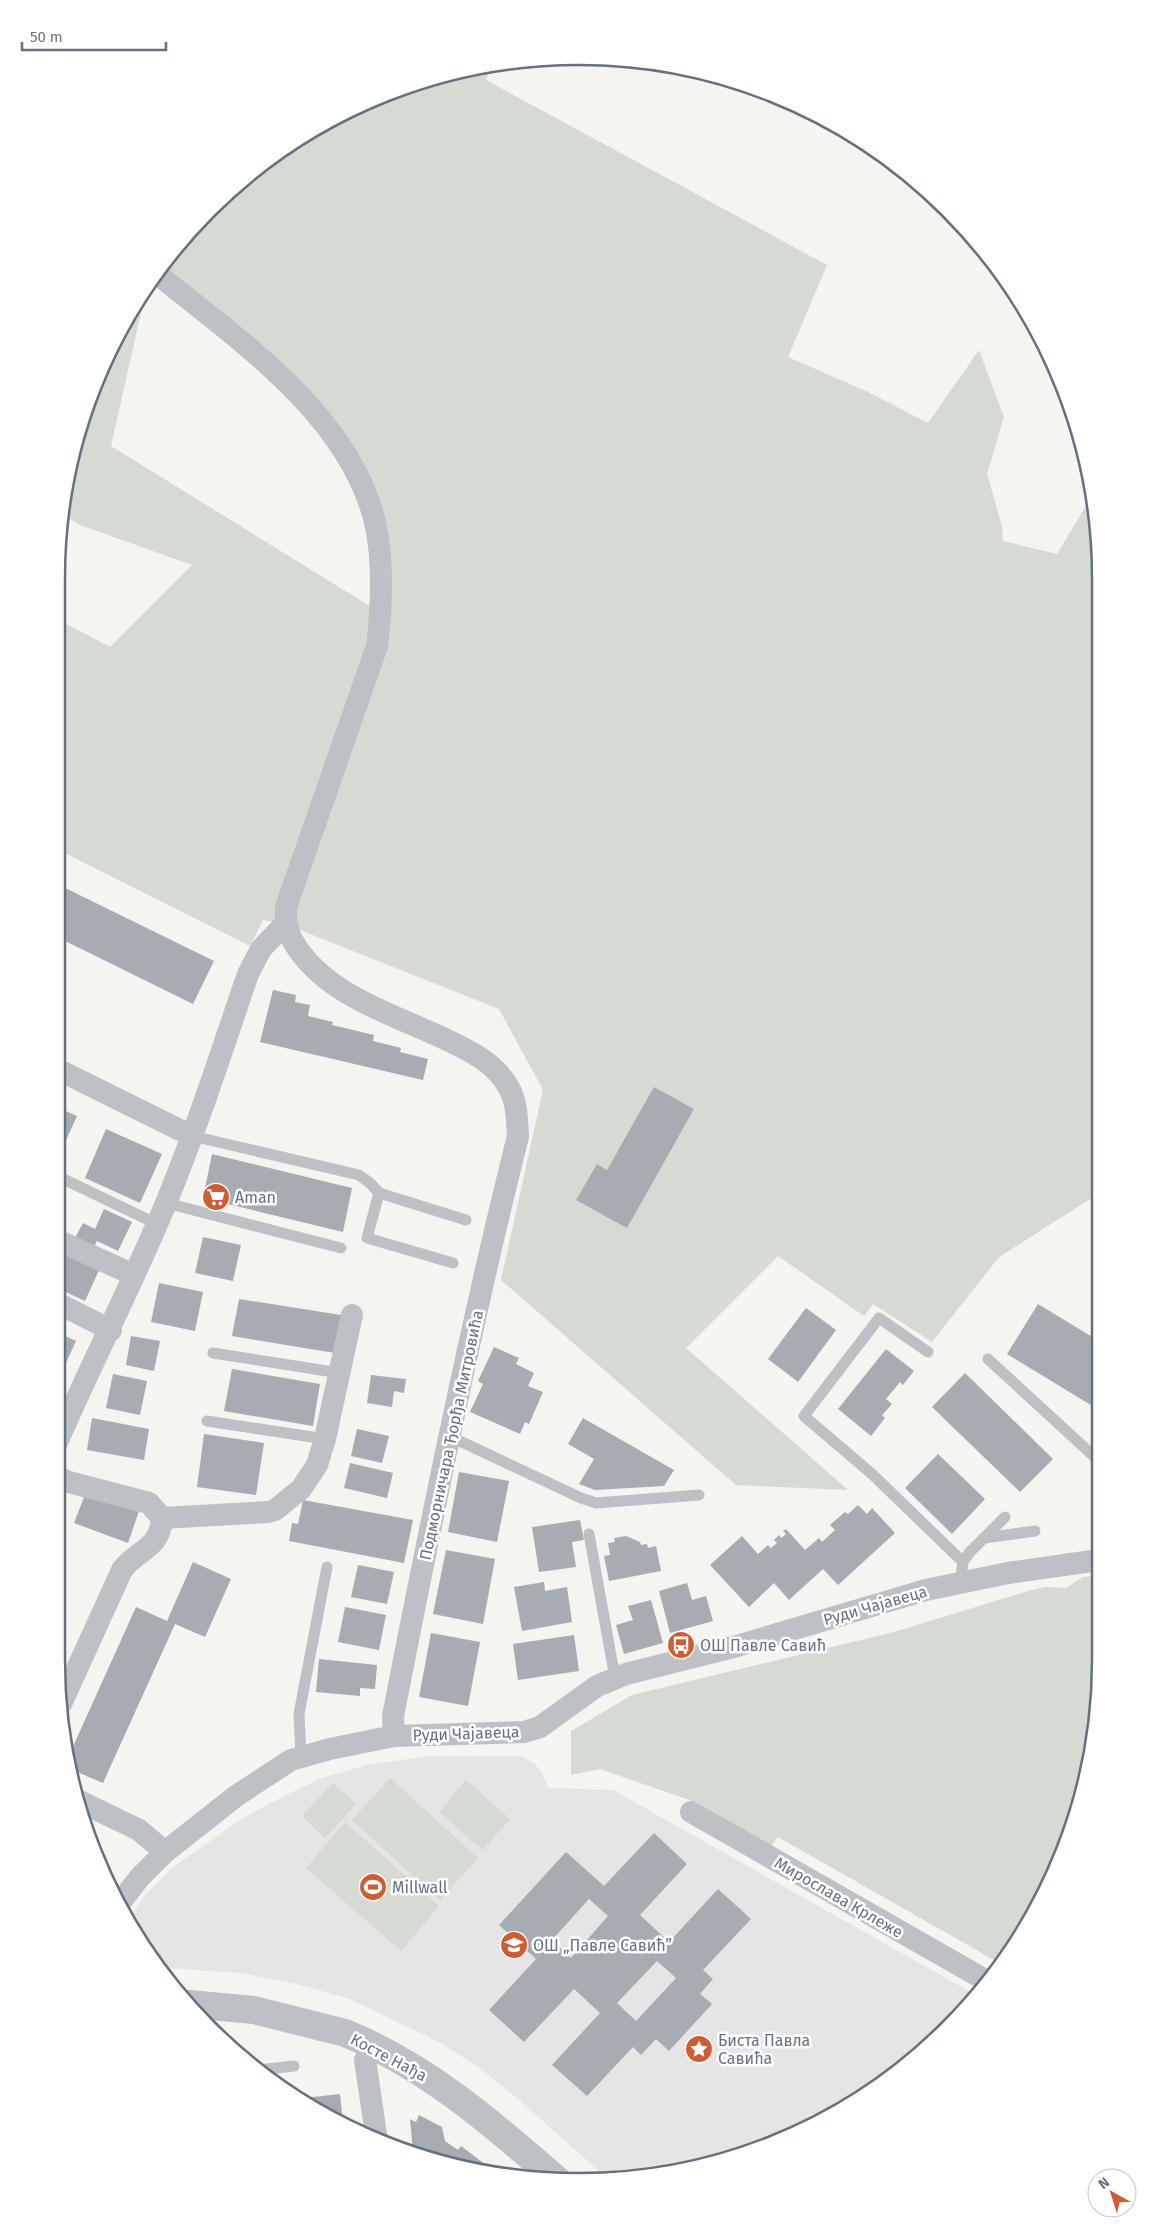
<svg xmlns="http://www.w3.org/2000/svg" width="1157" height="2238" font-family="'Fira Sans',sans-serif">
	<rect width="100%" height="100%" fill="#f4f4f0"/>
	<path fill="#e4e5e4" d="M 428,1756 L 521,1756 L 535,1764 L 542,1773 L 548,1788 L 613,1790 L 976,1995 L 948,2029 L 896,2074 L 809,2128 L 714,2164 L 646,2177 L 608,2179 L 517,2098 L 478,2067 L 439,2042 L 350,1999 L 297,1984 L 240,1973 L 157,1967 L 127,1921 L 145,1895 L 172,1868 L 243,1818 L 286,1795 L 322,1778 L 367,1765 Z"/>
	<g fill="#d5dad2">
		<path d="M 493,65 L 486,80 L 827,265 L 788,357 L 868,392 L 928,423 L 979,350 L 1004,417 L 987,474 L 1002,526 L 1003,541 L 1057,554 L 1092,496 L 1096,510 L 1098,1194 L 999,1257 L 932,1342 L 873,1304 L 864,1316 L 778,1256 L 686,1348 L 848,1490 L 736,1485 L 501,1280 L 543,1090 L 499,1009 L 285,924 L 263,920 L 250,946 L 57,849 L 57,619 L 110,647 L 192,565 L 80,525 L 62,514 L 74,444 L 110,348 L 146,290 L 111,446 L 381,613 L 375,522 L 335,439 L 156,273 L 164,261 L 234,186 L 317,126 L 410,84 Z"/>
		<path d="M 1099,1576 C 1099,1614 1103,1655 1100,1693 C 1093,1780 1056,1896 1001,1964 L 778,1837 L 771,1846 L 698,1803 L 600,1769 L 571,1775 L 571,1731 L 632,1695 L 894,1632 L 1028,1591 L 1045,1587 L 1066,1588 L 1083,1577 Z"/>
		<path d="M 390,1778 L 478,1858 L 440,1900 L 352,1820 Z"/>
		<path d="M 466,1780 L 510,1819 L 483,1850 L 439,1812 Z"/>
		<path d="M 333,1783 L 356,1804 L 325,1838 L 302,1816 Z"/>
		<path d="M 345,1822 L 439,1906 L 401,1951 L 306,1868 Z"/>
	</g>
	<g fill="#a6acb2" fill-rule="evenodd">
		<path d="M 57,884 L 214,961 L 193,1004 L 57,937 Z"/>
		<path d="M 273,990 L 296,995 L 295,1002 L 310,1005 L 308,1016 L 333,1022 L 332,1025 L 374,1035 L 373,1041 L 401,1048 L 400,1052 L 428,1059 L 423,1080 L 260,1042 Z"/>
		<path d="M 654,1087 L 694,1109 L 627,1228 L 576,1200 L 597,1164 L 607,1170 Z"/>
		<path d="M 57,1107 L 77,1116 L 57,1160 Z"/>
		<path d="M 106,1129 L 162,1154 L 140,1203 L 85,1178 Z"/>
		<path d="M 212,1154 L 352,1188 L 343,1232 L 203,1198 Z"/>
		<path d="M 104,1209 L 132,1222 L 118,1251 L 97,1241 L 94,1247 L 75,1238 L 83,1223 L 95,1229 Z"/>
		<path d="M 203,1237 L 241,1245 L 233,1281 L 195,1273 Z"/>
		<path d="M 67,1253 L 100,1268 L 85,1301 L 57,1288 L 57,1277 Z"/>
		<path d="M 159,1283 L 203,1292 L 195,1331 L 151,1322 Z"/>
		<path d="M 239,1299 L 341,1315 L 335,1353 L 232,1336 Z"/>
		<path d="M 1038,1304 L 1099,1341 L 1099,1410 L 1007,1354 Z"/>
		<path d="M 806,1308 L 836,1330 L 798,1382 L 768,1359 Z"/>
		<path d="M 57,1332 L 76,1341 L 57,1383 Z"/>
		<path d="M 131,1336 L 160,1341 L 154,1371 L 126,1365 Z"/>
		<path d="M 494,1347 L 519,1358 L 516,1364 L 534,1373 L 528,1386 L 543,1392 L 529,1424 L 525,1422 L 520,1434 L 470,1412 L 483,1384 L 478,1381 Z"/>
		<path d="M 886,1349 L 914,1371 L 903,1385 L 900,1382 L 886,1399 L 892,1404 L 882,1415 L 885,1418 L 871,1436 L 838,1409 Z"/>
		<path d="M 232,1369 L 320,1384 L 313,1426 L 224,1411 Z"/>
		<path d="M 965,1373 L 1053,1459 L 1020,1492 L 932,1407 Z"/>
		<path d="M 113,1374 L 147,1381 L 140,1415 L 106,1408 Z"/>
		<path d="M 371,1375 L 406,1379 L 404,1393 L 394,1391 L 392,1407 L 367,1403 Z"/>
		<path d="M 92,1418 L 149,1429 L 144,1460 L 87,1450 Z"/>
		<path d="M 583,1418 L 674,1470 L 664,1486 L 595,1490 L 579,1484 L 594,1459 L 568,1444 Z"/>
		<path d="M 357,1429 L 389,1436 L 382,1463 L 351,1456 Z"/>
		<path d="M 204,1434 L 264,1443 L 256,1495 L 197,1487 Z"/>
		<path d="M 938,1454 L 985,1499 L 952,1534 L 905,1488 Z"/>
		<path d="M 350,1463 L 393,1473 L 387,1498 L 344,1488 Z"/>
		<path d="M 459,1472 L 509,1481 L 497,1542 L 448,1532 Z"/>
		<path d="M 86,1492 L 139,1511 L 128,1543 L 74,1523 Z"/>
		<path d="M 303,1500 L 413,1520 L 404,1563 L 289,1541 L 292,1523 L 298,1524 Z"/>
		<path d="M 858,1505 L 867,1514 L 872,1508 L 895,1533 L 838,1585 L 823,1569 L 789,1600 L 774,1583 L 749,1607 L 710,1565 L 742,1536 L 758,1554 L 768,1545 L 771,1548 L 777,1543 L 774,1540 L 779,1535 L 781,1538 L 786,1534 L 783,1531 L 786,1529 L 805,1550 L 819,1538 L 822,1542 L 835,1530 L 830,1525 L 845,1512 L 848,1514 Z"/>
		<path d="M 580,1520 L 584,1540 L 572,1542 L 576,1567 L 539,1572 L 532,1527 Z"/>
		<path d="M 626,1536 L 640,1542 L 641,1545 L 647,1544 L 648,1548 L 656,1546 L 661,1571 L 609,1581 L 604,1556 L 610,1555 L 608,1543 L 615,1542 L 614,1538 Z"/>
		<path d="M 446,1550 L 495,1559 L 483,1624 L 433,1614 Z"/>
		<path d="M 193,1562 L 231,1579 L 205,1637 L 175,1624 L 103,1783 L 68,1768 L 66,1762 L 136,1607 L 167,1621 Z"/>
		<path d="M 358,1565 L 394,1572 L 387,1604 L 351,1597 Z"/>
		<path d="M 544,1582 L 545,1591 L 567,1587 L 572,1622 L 522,1631 L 514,1587 Z"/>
		<path d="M 687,1583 L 692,1600 L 706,1596 L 713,1621 L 670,1633 L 659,1591 Z"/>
		<path d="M 651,1600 L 663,1643 L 624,1654 L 616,1625 L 633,1620 L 628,1606 Z"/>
		<path d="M 345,1607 L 386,1615 L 379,1650 L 338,1642 Z"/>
		<path d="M 431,1633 L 480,1642 L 468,1706 L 419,1697 Z"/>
		<path d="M 574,1635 L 579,1671 L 518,1680 L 513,1644 Z"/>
		<path d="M 319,1659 L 377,1665 L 375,1689 L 360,1688 L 360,1696 L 316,1692 Z"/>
		<path d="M 654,1833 L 687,1864 L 640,1915 L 669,1942 L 718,1889 L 751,1919 L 703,1970 L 713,1979 L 700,1994 L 712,2004 L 669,2051 L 656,2039 L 641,2055 L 633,2047 L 587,2096 L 552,2065 L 600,2013 L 574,1989 L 524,2042 L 489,2010 L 536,1959 L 499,1925 L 566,1852 L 604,1886 ZM 589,1899 L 608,1916 L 571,1958 L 552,1940 ZM 657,1961 L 676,1978 L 636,2021 L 617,2003 Z"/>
		<path d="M 340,2094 L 343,2123 L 297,2098 L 304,2098 Z"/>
		<path d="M 419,2115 L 442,2127 L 445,2141 L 458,2150 L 461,2146 L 498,2174 L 476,2172 L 413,2152 L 410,2119 L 416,2122 Z"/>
	</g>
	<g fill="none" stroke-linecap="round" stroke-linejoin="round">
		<g stroke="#bdc0c4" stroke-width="11">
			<path d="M 192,1136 L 359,1175 L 370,1183 L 379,1193 L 367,1238 L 453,1263"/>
			<path d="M 57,1176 L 157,1224"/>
			<path d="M 379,1193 L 466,1220"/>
			<path d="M 166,1203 L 341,1248"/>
			<path d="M 928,1352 L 879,1318 L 804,1416 L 872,1474 L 963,1562"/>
			<path d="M 213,1353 L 340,1373"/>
			<path d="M 988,1359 L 1099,1461"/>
			<path d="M 57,1397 L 75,1406"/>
			<path d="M 207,1421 L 325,1439"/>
			<path d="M 449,1436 L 581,1498 L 596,1503 L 699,1495"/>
			<path d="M 589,1534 L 615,1678"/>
			<path d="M 984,1538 L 1035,1531"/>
			<path d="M 960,1583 L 963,1562 L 969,1553 L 1005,1517"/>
			<path d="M 301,1756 L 299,1714 L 327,1567"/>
			<path d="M 258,2070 L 294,2066"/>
		</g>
		<g stroke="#bdc0c4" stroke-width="22">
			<path d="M 156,273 C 237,339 349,414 375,522 C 384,563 382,605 377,646 L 286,907 C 285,926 289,937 300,952 C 333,997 394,1015 443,1038 C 468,1050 495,1062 509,1088 C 517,1102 517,1120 518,1136 C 470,1328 431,1522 393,1716 L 394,1736"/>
			<path d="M 57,1069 L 192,1136"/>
			<path d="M 57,1240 L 134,1275"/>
			<path d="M 57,1303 L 111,1330"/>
			<path d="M 56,1445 C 91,1364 132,1285 166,1203 C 197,1128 222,1050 248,974 L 261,949 L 285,924"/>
			<path d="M 56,1474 L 65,1481 L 149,1503 L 162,1518 C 160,1550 137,1549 122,1570 L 61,1704"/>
			<path d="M 162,1518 L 268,1512 L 275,1510 L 301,1489 L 317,1465 L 325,1439 L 352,1315"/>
			<path d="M 77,1800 L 139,1830 L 165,1852"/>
			<path d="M 691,1812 L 987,1981"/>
			<path d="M 119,1904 L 140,1877 L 165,1852 L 236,1796 L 291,1760 L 330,1749 L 394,1736 L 524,1732 L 540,1727 L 597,1686 L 626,1674 L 737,1646 L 926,1590 L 1008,1573 L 1099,1560"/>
			<path d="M 365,2060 L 377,2141"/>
		</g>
		<path stroke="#bdc0c4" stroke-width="28" d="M 189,2004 L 254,2010 L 345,2033 C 426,2066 492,2123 557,2180"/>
	</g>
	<defs>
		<g id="supermarket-disc" transform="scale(1.4375)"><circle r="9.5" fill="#d25c31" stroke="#fff"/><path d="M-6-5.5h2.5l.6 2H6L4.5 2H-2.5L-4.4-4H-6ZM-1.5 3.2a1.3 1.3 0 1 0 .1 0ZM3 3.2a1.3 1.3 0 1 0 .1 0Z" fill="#fff"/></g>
		<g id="bus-disc" transform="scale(1.4375)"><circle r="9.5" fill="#d25c31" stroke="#fff"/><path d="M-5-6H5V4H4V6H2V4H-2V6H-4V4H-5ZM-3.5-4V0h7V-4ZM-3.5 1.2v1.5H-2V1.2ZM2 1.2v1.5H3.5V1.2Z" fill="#fff"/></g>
		<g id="stadium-disc" transform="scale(1.4375)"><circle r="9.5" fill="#d25c31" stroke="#fff"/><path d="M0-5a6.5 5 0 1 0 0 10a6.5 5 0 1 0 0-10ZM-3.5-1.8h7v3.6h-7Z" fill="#fff"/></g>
		<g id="school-disc" transform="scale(1.4375)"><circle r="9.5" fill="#d25c31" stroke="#fff"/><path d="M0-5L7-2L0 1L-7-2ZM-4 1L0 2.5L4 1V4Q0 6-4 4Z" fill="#fff"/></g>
		<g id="sight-disc" transform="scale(1.4375)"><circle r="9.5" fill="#d25c31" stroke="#fff"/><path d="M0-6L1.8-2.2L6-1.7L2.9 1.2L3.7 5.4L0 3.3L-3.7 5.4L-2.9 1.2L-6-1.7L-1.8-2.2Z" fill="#fff"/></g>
	</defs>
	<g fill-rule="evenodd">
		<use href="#supermarket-disc" x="216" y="1197"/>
		<use href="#bus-disc" x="681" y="1645"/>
		<use href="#stadium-disc" x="373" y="1887"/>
		<use href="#school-disc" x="514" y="1945"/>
		<use href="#sight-disc" x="699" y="2049"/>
	</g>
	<g text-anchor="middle" stroke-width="5" stroke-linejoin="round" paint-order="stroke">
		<g font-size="16" fill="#65727e" stroke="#fff" text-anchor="start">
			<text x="235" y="1203">Aman</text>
			<text x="700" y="1651">ОШ Павле Савић</text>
			<text x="392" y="1893">Millwall</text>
			<text x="533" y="1951">ОШ „Павле Савић”</text>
			<text x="718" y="2046">Биста Павла<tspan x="718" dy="18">Савића</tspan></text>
		</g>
		<g font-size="16" fill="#65727e" stroke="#fff">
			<text transform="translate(451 1435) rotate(-78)" y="6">Подморничара Ђорђа Митровића</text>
			<text transform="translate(875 1605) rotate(-16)" y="6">Руди Чајавеца</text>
			<text transform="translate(466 1733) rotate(-2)" y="6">Руди Чајавеца</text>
			<text transform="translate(839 1897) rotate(30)" y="6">Мирослава Крлеже</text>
			<text transform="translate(389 2057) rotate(28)" y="6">Косте Нађа</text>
		</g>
	</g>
	<path d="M0 0H1157V2238H0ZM578 65H579A513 513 0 0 1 1092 578V1660A513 513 0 0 1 579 2173H578A513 513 0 0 1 65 1660V578A513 513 0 0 1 578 65Z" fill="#fff" fill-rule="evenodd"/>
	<path fill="none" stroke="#65727e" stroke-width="2.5" d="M578 65H579A513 513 0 0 1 1092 578V1660A513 513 0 0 1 579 2173H578A513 513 0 0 1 65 1660V578A513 513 0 0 1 578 65Z"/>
	<g transform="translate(1112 2193) rotate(321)"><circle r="24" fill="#ffffff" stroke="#c1c7cb"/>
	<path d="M0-4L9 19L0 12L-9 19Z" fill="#d25c31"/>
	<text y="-8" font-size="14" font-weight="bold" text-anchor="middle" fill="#65727e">N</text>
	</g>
	<path d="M22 42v8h144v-8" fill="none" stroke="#65727e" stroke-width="2.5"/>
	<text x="30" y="42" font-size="15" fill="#65727e" stroke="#ffffff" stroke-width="4" paint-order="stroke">50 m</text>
</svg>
